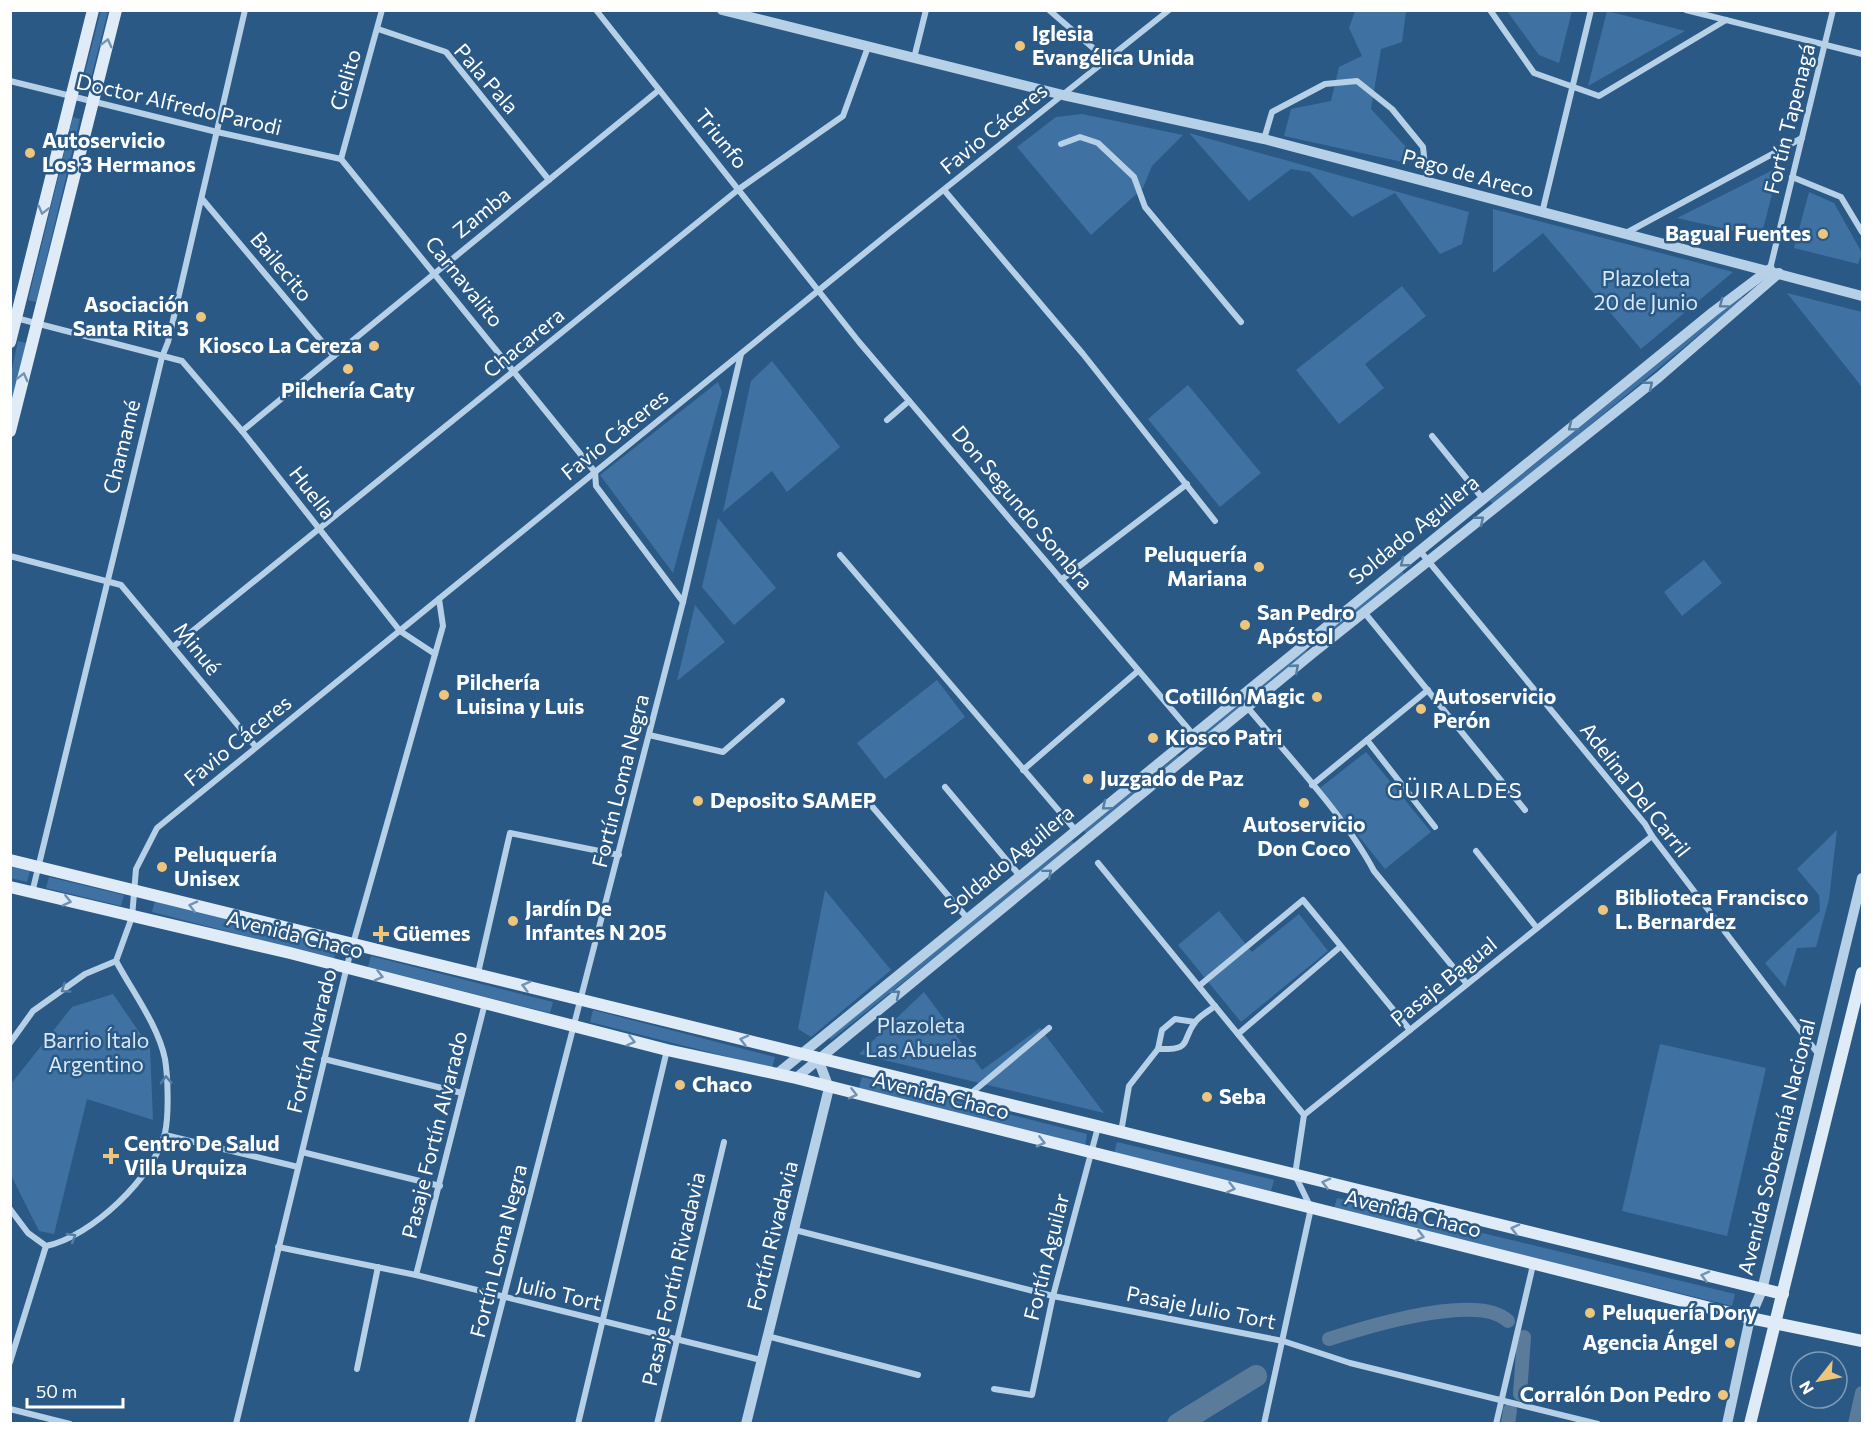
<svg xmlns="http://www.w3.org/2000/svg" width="1873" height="1434" font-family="Commissioner,sans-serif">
	<rect width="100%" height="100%" fill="#2a5986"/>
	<g fill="#3f72a2">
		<path d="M 101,10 L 108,11 L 91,78 L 84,76 Z"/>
		<path d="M 1355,11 L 1406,11 L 1402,42 L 1381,49 L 1371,109 L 1406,147 L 1407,163 L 1284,136 L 1291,109 L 1331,101 L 1339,67 L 1362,56 L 1349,28 Z"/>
		<path d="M 1507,11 L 1572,11 L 1559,63 L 1539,55 Z"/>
		<path d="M 1607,11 L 1685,31 L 1588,86 Z"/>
		<path d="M 1082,114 L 1183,135 L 1152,166 L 1143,188 L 1091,235 L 1017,147 L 1056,117 Z"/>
		<path d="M 73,117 L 80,119 L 36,302 L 28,300 Z"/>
		<path d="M 1189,133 L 1469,212 L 1462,244 L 1440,254 L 1395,193 L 1352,217 L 1310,172 L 1291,169 L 1249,201 Z"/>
		<path d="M 1779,167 L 1761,237 L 1677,218 Z"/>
		<path d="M 1809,192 L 1834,203 L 1862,253 L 1858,264 L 1794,248 Z"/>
		<path d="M 1493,209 L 1733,272 L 1641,349 L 1543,233 L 1493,273 Z"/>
		<path d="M 1402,286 L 1426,316 L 1365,364 L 1384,388 L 1339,424 L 1296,370 Z"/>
		<path d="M 1787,293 L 1862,312 L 1862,388 L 1858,382 Z"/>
		<path d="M 1741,294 L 1743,298 L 1494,505 L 1490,501 Z"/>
		<path d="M 18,341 L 26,343 L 11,406 L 11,374 Z"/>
		<path d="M 772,361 L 840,447 L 787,492 L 772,471 L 723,512 L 751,381 Z"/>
		<path d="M 718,382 L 722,392 L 673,573 L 600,475 Z"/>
		<path d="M 1188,385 L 1261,473 L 1220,507 L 1148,419 Z"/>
		<path d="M 718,518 L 776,588 L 734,625 L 702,587 Z"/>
		<path d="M 1704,560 L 1722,583 L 1682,616 L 1664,592 Z"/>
		<path d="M 1402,571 L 1405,575 L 1324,639 L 1322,636 Z"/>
		<path d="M 695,605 L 725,642 L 677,681 Z"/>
		<path d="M 1306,649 L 1308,653 L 1206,740 L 1202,735 Z"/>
		<path d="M 937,680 L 965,717 L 885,779 L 857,743 Z"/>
		<path d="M 1366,752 L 1431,832 L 1385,869 L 1320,788 Z"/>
		<path d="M 1178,755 L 1181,759 L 1086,834 L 1084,830 Z"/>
		<path d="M 1837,830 L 1829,899 L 1816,947 L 1797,948 L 1785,987 L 1765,963 L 1820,911 L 1819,895 L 1797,869 Z"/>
		<path d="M 1072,841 L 1075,845 L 831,1040 L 829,1037 Z"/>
		<path d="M 10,866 L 30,871 L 27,882 L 11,878 Z"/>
		<path d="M 49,877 L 124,895 L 121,906 L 46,888 Z"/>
		<path d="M 825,890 L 891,970 L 811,1037 L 798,1029 Z"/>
		<path d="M 155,901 L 337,947 L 334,959 L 152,912 Z"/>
		<path d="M 1219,911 L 1252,952 L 1299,914 L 1328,951 L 1241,1022 L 1178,945 Z"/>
		<path d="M 371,956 L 553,1002 L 550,1013 L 368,967 Z"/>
		<path d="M 924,992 L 982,1070 L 1040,1028 L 1104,1113 L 859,1054 Z"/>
		<path d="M 113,994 L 150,1048 L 153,1120 L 87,1099 L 54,1234 L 39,1231 L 11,1175 L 11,1084 L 72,1007 Z"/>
		<path d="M 593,1010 L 775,1057 L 772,1068 L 590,1022 Z"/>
		<path d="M 1660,1044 L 1766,1068 L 1727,1236 L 1622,1211 Z"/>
		<path d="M 862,1077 L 1087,1134 L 1085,1146 L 859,1088 Z"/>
		<path d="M 1117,1142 L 1274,1180 L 1271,1191 L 1114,1154 Z"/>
		<path d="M 1337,1198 L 1735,1294 L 1732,1306 L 1334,1209 Z"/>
	</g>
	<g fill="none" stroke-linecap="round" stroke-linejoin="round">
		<g stroke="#5b7b9a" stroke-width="14">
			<path d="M 1329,1339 C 1366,1327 1478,1292 1508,1321"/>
			<path d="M 1520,1394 L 1524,1337"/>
			<path d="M 1508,1424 L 1510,1410"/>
			<path d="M 1855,1424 L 1862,1393"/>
		</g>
		<path stroke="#5b7b9a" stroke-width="22" d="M 1178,1424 L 1256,1376"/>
		<g stroke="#b6d0e7" stroke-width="6">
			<path d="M 596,10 L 859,342 L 1202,745"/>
			<path d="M 1049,10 L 1107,60"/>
			<path d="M 1490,10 L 1534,73 L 1599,96 L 1726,20"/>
			<path d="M 1686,10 L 1862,54"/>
			<path d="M 378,29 L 446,52 L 549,180"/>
			<path d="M 914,58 L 926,10"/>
			<path d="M 10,81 L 217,132 L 341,159"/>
			<path d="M 1264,139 L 1272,112 L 1325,84 L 1357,81 L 1392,109 L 1423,147 L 1427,183"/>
			<path d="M 1061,144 L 1080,137 L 1098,143 L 1134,177 L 1145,207 L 1241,322"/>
			<path d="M 341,159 L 595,472 L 596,486 L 683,602"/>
			<path d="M 341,159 L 382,10"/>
			<path d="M 1792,177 L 1841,197 L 1862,232"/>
			<path d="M 944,190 L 1083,354 L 1215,521"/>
			<path d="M 203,200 L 334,356"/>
			<path d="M 1542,213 L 1591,10"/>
			<path d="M 1626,233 L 1802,138"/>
			<path d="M 1770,269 L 1833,10"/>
			<path d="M 16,318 L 182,361 L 242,431 L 400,631 L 435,654"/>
			<path d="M 887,420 L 909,401"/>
			<path d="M 242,431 L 659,90"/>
			<path d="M 1432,436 L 1483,499"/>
			<path d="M 1420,551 L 1645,824 L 1652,836 L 1819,1055"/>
			<path d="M 840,555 L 1077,832"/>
			<path d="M 10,556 L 121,585 L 256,747"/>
			<path d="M 1061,580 L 1187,484"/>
			<path d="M 1364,612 L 1525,810"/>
			<path d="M 174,646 L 739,189 L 843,116 L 868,47"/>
			<path d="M 1248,708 C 1290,758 1344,815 1374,871 L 1467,984"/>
			<path d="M 649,735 L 723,752 L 782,701"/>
			<path d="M 1367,740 L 1435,827"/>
			<path d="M 1023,770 L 1138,671"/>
			<path d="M 1312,785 L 1428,690"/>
			<path d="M 945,787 L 1020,876"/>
			<path d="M 870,804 L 968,919"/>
			<path d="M 1476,851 L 1537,928"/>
			<path d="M 1098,863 L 1304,1115"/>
			<path d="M 32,893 L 162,357 L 168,342 L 245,10"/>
			<path d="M 478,973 L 510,833 L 619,855"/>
			<path d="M 1199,986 L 1303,900 L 1410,1030"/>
			<path d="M 1238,1034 L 1340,947"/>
			<path d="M 10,1043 L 33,1011 L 85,974 L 116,961 L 132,917 L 136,869 L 157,828 L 888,234 L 1169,10"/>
			<path d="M 1158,1049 L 1162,1030 L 1175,1019 L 1195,1022"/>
			<path d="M 324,1059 L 462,1093"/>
			<path d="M 969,1095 L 1049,1028"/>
			<path d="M 1121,1132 L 1129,1086 L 1158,1049 C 1194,1050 1180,1041 1196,1021 C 1201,1015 1209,1011 1215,1006"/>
			<path d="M 165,1135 L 298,1167"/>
			<path d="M 302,1152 L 440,1186"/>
			<path d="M 10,1209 L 28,1233 L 46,1246 C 91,1237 154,1177 165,1133 C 169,1115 168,1077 165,1059 C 158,1025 132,991 116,961"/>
			<path d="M 795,1230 L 1053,1296 L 1283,1341 L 1350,1363 L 1598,1424"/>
			<path d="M 278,1247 L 416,1275 L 761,1360"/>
			<path d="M 416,1275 L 485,1003"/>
			<path d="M 767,1336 L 918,1375"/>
			<path d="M 10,1362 L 46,1246"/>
			<path d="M 357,1369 L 378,1267"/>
			<path d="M 994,1389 L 1032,1395 L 1053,1296 L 1098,1127"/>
			<path d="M 10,1409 L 70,1424"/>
			<path d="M 236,1424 L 349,958 L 443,626 L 439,599"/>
			<path d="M 471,1424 L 683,602 L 741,354"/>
			<path d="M 578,1424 L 667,1050"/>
			<path d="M 657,1424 L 724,1142"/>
			<path d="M 1264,1424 L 1311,1208 L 1295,1175 L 1304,1115 L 1652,836"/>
			<path d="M 1496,1424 L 1533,1265"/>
		</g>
		<g stroke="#b6d0e7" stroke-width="10">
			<path d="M 722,10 L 1063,95 L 1264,139 L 1862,296"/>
			<path d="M 777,1074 L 1713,312 L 1770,269"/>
			<path d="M 796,1078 L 1313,653 L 1659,377 L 1779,273"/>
			<path d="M 746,1424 L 829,1088 L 818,1059"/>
			<path d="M 1727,1424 L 1750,1318 L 1762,1290 L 1862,878"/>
		</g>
		<g stroke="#dfebf7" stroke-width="12">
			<path d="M 10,342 L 93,10"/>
			<path d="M 10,431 L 116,10"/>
			<path d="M 10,860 L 1783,1294"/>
			<path d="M 10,887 L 290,953 L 667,1050 L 796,1078 L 1750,1318 L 1862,1341"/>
			<path d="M 1750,1424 L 1862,973"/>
		</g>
	</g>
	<defs><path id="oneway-chevron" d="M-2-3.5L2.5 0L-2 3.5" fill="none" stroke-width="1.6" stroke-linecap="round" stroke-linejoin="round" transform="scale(1.5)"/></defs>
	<g stroke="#7293b3">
		<use href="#oneway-chevron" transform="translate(107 43) rotate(-76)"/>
		<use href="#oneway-chevron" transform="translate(43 210) rotate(104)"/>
		<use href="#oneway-chevron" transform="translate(23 377) rotate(-76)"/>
		<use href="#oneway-chevron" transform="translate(67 901) rotate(13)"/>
		<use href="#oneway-chevron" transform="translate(193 906) rotate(-166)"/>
		<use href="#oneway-chevron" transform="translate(379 976) rotate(14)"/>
		<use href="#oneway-chevron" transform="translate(526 986) rotate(-165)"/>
		<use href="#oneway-chevron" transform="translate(744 1040) rotate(-166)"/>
		<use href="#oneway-chevron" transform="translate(631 1041) rotate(14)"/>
		<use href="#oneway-chevron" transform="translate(853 1094) rotate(14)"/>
		<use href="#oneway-chevron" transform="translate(1041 1142) rotate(14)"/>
		<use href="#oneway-chevron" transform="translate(1326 1183) rotate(-166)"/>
		<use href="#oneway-chevron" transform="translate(1231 1188) rotate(14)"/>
		<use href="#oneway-chevron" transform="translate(1515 1229) rotate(-166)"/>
		<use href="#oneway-chevron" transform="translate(1420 1236) rotate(14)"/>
		<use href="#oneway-chevron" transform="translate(1705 1276) rotate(-166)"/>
	</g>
	<g stroke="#547da3">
		<use href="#oneway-chevron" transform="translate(1723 304) rotate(143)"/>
		<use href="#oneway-chevron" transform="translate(1649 385) rotate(-39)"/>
		<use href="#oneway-chevron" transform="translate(1572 427) rotate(141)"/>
		<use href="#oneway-chevron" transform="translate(1480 520) rotate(-39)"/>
		<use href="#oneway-chevron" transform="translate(1404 563) rotate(141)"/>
		<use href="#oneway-chevron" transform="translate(1295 668) rotate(-41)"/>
		<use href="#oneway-chevron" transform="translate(1106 806) rotate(141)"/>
		<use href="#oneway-chevron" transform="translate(1048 873) rotate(-40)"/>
		<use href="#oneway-chevron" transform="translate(65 989) rotate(145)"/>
		<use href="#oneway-chevron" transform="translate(896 994) rotate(-39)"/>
		<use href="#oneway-chevron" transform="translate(166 1080) rotate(-92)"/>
		<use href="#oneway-chevron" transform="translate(72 1237) rotate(-31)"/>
	</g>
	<g fill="#eec57d" stroke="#2a5986" stroke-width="2">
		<circle cx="1020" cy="46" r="6"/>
		<circle cx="30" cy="153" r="6"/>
		<circle cx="1823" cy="234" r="6"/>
		<circle cx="201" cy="317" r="6"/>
		<circle cx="374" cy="346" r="6"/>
		<circle cx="348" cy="369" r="6"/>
		<circle cx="1259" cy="567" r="6"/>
		<circle cx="1245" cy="625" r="6"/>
		<circle cx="444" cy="695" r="6"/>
		<circle cx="1317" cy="697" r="6"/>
		<circle cx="1421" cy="709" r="6"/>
		<circle cx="1153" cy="738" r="6"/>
		<circle cx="1088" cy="779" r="6"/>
		<circle cx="698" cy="801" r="6"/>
		<circle cx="1304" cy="803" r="6"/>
		<circle cx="162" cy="867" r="6"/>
		<circle cx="1603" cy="910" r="6"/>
		<circle cx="513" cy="921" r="6"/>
		<path d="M378 925h6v6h6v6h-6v6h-6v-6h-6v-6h6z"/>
		<circle cx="680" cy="1085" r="6"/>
		<circle cx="1207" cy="1097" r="6"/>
		<path d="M108 1147h6v6h6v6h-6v6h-6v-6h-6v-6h6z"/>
		<circle cx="1590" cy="1313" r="6"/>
		<circle cx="1730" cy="1343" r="6"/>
		<circle cx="1723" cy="1395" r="6"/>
	</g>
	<g text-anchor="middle" stroke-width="5" stroke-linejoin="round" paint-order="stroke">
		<g font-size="21" font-weight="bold" fill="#fff" stroke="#2a5986" text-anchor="start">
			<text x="1032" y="41">Iglesia<tspan x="1032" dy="24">Evangélica Unida</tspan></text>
			<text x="42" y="148">Autoservicio<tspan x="42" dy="24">Los 3 Hermanos</tspan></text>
			<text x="1811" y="241" text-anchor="end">Bagual Fuentes</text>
			<text x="189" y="312" text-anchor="end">Asociación<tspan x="189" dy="24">Santa Rita 3</tspan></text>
			<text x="362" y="353" text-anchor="end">Kiosco La Cereza</text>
			<text x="348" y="398" text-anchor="middle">Pilchería Caty</text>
			<text x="1247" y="562" text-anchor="end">Peluquería<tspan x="1247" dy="24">Mariana</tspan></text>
			<text x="1257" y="620">San Pedro<tspan x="1257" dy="24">Apóstol</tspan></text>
			<text x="456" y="690">Pilchería<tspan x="456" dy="24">Luisina y Luis</tspan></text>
			<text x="1305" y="704" text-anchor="end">Cotillón Magic</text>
			<text x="1433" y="704">Autoservicio<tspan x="1433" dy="24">Perón</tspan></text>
			<text x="1165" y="745">Kiosco Patri</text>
			<text x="1100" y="786">Juzgado de Paz</text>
			<text x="710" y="808">Deposito SAMEP</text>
			<text x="1304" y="832" text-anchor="middle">Autoservicio<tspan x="1304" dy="24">Don Coco</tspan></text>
			<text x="174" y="862">Peluquería<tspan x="174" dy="24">Unisex</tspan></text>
			<text x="1615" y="905">Biblioteca Francisco<tspan x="1615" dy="24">L. Bernardez</tspan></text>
			<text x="525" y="916">Jardín De<tspan x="525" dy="24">Infantes N 205</tspan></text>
			<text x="393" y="941">Güemes</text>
			<text x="692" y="1092">Chaco</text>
			<text x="1219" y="1104">Seba</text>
			<text x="124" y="1151">Centro De Salud<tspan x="124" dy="24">Villa Urquiza</tspan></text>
			<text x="1602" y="1320">Peluquería Dory</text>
			<text x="1718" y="1350" text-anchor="end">Agencia Ángel</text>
			<text x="1711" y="1402" text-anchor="end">Corralón Don Pedro</text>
		</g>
		<g font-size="21" fill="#fff" stroke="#2a5986">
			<text transform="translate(486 79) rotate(49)" y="7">Pala Pala</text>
			<text transform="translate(346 80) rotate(-74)" y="7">Cielito</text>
			<text transform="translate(179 105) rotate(13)" y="7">Doctor Alfredo Parodi</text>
			<text transform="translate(1790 119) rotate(-76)" y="7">Fortín Tapenagá</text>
			<text transform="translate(994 129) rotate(-39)" y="7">Favio Cáceres</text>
			<text transform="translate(721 139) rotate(51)" y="7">Triunfo</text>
			<text transform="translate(1468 174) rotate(15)" y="7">Pago de Areco</text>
			<text transform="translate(482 213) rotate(-39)" y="7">Zamba</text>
			<text transform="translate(281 267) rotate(50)" y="7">Bailecito</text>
			<text transform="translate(464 282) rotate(51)" y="7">Carnavalito</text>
			<text transform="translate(524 343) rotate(-39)" y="7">Chacarera</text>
			<text transform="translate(615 435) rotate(-39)" y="7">Favio Cáceres</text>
			<text transform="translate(122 447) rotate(-76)" y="7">Chamamé</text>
			<text transform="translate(312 493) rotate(52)" y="7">Huella</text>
			<text transform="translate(1022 508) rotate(50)" y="7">Don Segundo Sombra</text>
			<text transform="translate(1414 530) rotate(-39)" y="7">Soldado Aguilera</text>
			<text transform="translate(197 649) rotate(51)" y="7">Minué</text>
			<text transform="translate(238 741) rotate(-39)" y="7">Favio Cáceres</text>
			<text transform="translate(621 781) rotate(-76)" y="7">Fortín Loma Negra</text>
			<text transform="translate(1635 790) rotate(52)" y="7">Adelina Del Carril</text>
			<text transform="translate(1009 860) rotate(-39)" y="7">Soldado Aguilera</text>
			<text transform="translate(295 935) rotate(14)" y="7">Avenida Chaco</text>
			<text transform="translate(1444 982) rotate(-39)" y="7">Pasaje Bagual</text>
			<text transform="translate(312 1041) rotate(-76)" y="7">Fortín Alvarado</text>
			<text transform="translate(941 1096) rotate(14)" y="7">Avenida Chaco</text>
			<text transform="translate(435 1135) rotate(-76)" y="7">Pasaje Fortín Alvarado</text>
			<text transform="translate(1777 1147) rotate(-76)" y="7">Avenida Soberanía Nacional</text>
			<text transform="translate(1413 1214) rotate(14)" y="7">Avenida Chaco</text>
			<text transform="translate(773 1236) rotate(-76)" y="7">Fortín Rivadavia</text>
			<text transform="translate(499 1251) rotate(-76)" y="7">Fortín Loma Negra</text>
			<text transform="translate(1047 1257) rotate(-76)" y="7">Fortín Aguilar</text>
			<text transform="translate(674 1279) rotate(-77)" y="7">Pasaje Fortín Rivadavia</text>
			<text transform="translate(559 1294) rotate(13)" y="7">Julio Tort</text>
			<text transform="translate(1201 1308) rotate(11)" y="7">Pasaje Julio Tort</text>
		</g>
		<g font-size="21" fill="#d9e8f6" stroke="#2a5986">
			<text x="1646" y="286">Plazoleta<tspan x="1646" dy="24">20 de Junio</tspan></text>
			<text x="921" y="1033">Plazoleta<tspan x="921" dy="24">Las Abuelas</tspan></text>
			<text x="96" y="1048">Barrio Ítalo<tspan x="96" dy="24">Argentino</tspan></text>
		</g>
		<g font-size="22" letter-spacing="1.5" fill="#fff" stroke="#2a5986">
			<text x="1455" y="798">GÜIRALDES</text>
		</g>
	</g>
	<rect width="1873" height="1434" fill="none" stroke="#ffffff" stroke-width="24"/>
	<g transform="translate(1819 1380) rotate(239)"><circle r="28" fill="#2a5986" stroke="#7f9bb6" stroke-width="1.5"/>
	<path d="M0-4.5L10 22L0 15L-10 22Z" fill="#eec57d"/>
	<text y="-9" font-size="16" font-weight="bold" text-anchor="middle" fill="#ffffff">N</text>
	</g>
	<path d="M27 1398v9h96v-9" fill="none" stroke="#ffffff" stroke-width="3"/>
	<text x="36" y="1398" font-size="18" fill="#ffffff" stroke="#2a5986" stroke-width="4.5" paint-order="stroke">50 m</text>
</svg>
